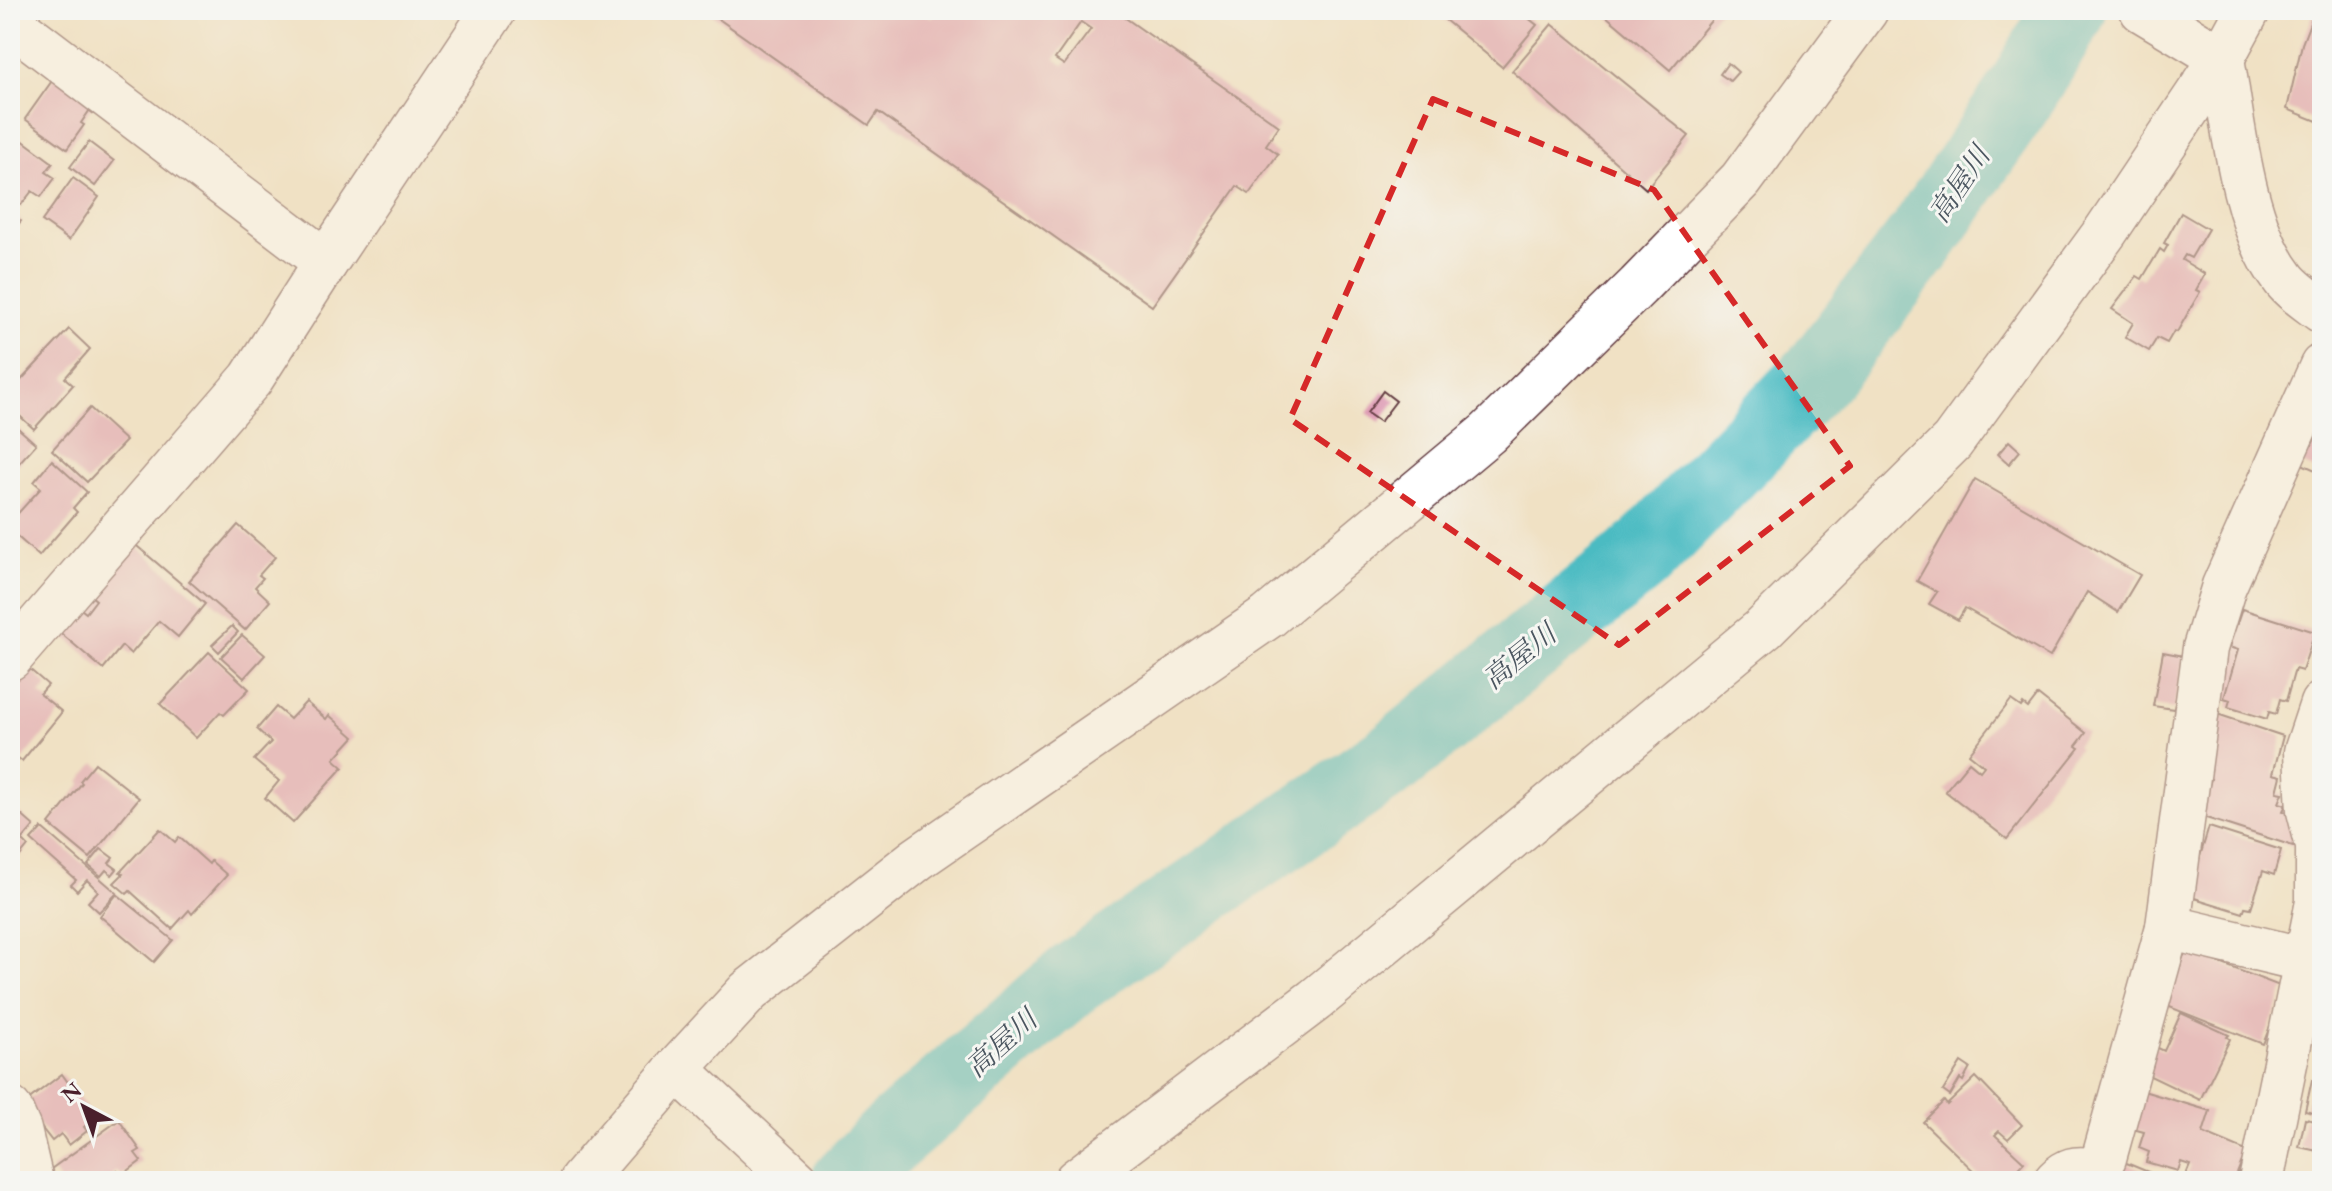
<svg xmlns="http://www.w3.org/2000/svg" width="2332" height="1191" font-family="'EB Garamond','Noto Serif JP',serif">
	<rect width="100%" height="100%" fill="#f6f6f2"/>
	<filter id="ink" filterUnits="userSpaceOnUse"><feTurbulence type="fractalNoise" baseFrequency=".0125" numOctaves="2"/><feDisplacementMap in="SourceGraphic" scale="16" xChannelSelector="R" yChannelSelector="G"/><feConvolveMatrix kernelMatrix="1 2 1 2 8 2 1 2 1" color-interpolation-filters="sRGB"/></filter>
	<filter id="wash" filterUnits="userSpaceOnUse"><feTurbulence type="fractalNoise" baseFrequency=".006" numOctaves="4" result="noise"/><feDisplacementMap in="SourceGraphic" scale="32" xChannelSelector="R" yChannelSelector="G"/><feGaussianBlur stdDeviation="1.8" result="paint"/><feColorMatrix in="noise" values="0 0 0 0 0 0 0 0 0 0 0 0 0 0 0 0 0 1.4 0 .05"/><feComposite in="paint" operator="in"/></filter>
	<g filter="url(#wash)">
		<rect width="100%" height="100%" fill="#f0e1c4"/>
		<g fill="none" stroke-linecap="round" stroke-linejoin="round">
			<path stroke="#4cbbc2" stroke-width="74" d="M 848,1181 L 888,1140 L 1073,979 L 1394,758 L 1645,553 L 1819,373 L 1921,240 L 2023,90 L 2070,10"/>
		</g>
		<g id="blocks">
			<g fill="#dc93af" fill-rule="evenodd">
				<path d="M 706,10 L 921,10 L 932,18 L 938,10 L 1074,10 L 1084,17 L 1090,10 L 1114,10 L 1279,126 L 1266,145 L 1278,154 L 1249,194 L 1237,186 L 1152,306 L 878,112 L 869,125 ZM 1081,22 L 1091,29 L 1064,65 L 1055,59 Z"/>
				<path d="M 1433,10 L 1518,10 L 1537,25 L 1502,67 Z"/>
				<path d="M 1599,10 L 1720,10 L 1670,70 Z"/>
				<path d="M 2315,10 L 2322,10 L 2322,123 L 2287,109 L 2302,44 Z"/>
				<path d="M 1552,24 L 1689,136 L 1646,189 L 1512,71 Z"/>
				<path d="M 1728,63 L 1738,72 L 1730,81 L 1720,74 Z"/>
				<path d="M 59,71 L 98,98 L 81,123 L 84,125 L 67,149 L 25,119 Z"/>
				<path d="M 14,134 L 53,163 L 46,172 L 55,178 L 41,197 L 32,191 L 21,205 L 10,197 L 10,140 Z"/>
				<path d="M 89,142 L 114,161 L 95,186 L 70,167 Z"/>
				<path d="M 73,178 L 99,197 L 69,240 L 42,221 Z"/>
				<path d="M 10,211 L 21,221 L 10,234 Z"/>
				<path d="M 2181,213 L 2208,229 L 2191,258 L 2185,255 L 2182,260 L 2205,274 L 2196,290 L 2200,292 L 2177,332 L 2174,331 L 2167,343 L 2157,338 L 2149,351 L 2125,337 L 2133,323 L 2112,309 L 2137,276 L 2142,279 L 2160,249 L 2164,252 L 2168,245 L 2164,243 Z"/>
				<path d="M 69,329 L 90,349 L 65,378 L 73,385 L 34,429 L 10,407 L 10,392 Z"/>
				<path d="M 1383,391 L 1396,401 L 1380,422 L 1367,413 Z"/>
				<path d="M 90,408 L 126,441 L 87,482 L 52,450 Z"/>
				<path d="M 10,421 L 36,444 L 10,473 Z"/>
				<path d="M 2322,423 L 2322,473 L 2295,461 L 2304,442 L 2312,445 Z"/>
				<path d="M 2009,441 L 2020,451 L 2009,464 L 1998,454 Z"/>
				<path d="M 52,460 L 87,492 L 73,508 L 77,512 L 39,556 L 10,530 L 10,522 L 41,488 L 34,482 Z"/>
				<path d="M 1975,479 L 2140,575 L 2118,612 L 2087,592 L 2050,657 L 1965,608 L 1958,620 L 1929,604 L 1937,592 L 1917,581 Z"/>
				<path d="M 238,525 L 275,557 L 259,575 L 263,578 L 255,587 L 270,601 L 245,630 L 189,581 Z"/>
				<path d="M 131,541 L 205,604 L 178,637 L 159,621 L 131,654 L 122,646 L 103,669 L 57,630 L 77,606 L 86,613 L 96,600 L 91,596 Z"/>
				<path d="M 2242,609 L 2315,632 L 2302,671 L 2295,669 L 2286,701 L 2280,699 L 2276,714 L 2269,712 L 2267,719 L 2228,707 L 2230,700 L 2224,698 L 2238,650 L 2229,647 Z"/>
				<path d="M 232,626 L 238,632 L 219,652 L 212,645 Z"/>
				<path d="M 242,635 L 265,655 L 244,678 L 221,657 Z"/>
				<path d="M 209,652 L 249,689 L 224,715 L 220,712 L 196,738 L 160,704 Z"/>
				<path d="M 2163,652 L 2184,656 L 2174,709 L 2153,706 Z"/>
				<path d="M 20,661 L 48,685 L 40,694 L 62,712 L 22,761 L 14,755 L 10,760 L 10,674 Z"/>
				<path d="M 2038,695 L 2086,733 L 2076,746 L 2079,748 L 2007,839 L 1945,791 L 1969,762 L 1980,771 L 1984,766 L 1969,754 L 2011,700 L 2021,707 L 2023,704 L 2028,708 Z"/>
				<path d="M 306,702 L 326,719 L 329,715 L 354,737 L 334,759 L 343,767 L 293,823 L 265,798 L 279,781 L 254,760 L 271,742 L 257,729 L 276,707 L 290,719 Z"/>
				<path d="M 2217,714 L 2283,736 L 2273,774 L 2281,776 L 2277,792 L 2283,793 L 2279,803 L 2286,805 L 2283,811 L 2302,817 L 2293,846 L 2200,816 L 2211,779 L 2206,777 Z"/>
				<path d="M 95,763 L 139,798 L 90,858 L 49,824 L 82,783 L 80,781 Z"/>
				<path d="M 10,805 L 34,826 L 22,840 L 28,846 L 16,861 L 10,857 Z"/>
				<path d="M 2209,827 L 2281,850 L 2274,875 L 2263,871 L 2251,908 L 2245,907 L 2243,913 L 2188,896 Z"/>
				<path d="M 42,828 L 117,893 L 99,912 L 88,902 L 98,891 L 87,880 L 77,891 L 71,885 L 76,880 L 31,840 Z"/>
				<path d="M 160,829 L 175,842 L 179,837 L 209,864 L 211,861 L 227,875 L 192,914 L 189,910 L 172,929 L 130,891 L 127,894 L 114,883 L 123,874 L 120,872 Z"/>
				<path d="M 101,849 L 113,858 L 109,863 L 117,869 L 112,875 L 106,870 L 101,876 L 88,865 Z"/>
				<path d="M 117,894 L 173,940 L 154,962 L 100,916 Z"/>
				<path d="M 2192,951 L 2221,953 L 2217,962 L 2285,988 L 2263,1044 L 2162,1004 L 2185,953 L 2190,955 Z"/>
				<path d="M 2181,1013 L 2229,1035 L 2227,1037 L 2230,1039 L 2200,1100 L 2146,1074 L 2154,1046 L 2164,1051 Z"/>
				<path d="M 1961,1062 L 1970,1068 L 1963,1081 L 1960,1079 L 1950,1096 L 1943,1091 Z"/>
				<path d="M 62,1074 L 94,1119 L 84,1127 L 87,1131 L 69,1145 L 61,1134 L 52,1141 L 23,1104 Z"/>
				<path d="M 1976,1077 L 2022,1125 L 2008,1139 L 1999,1131 L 1995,1135 L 2024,1162 L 2006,1181 L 1984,1181 L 1923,1122 L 1944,1101 L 1947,1105 Z"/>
				<path d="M 2312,1080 L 2322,1082 L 2322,1115 L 2305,1111 Z"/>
				<path d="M 2140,1090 L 2210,1111 L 2203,1133 L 2246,1151 L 2234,1181 L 2201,1181 L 2186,1175 L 2190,1165 L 2181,1162 L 2178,1171 L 2146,1162 L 2149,1152 L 2139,1148 L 2144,1132 L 2129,1128 Z"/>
				<path d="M 2305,1119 L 2322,1122 L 2322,1152 L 2299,1147 Z"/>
				<path d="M 119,1120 L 140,1150 L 135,1153 L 141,1161 L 121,1176 L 117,1171 L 113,1174 L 118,1181 L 59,1181 L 51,1169 Z"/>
				<path d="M 2124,1162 L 2170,1181 L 2116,1181 Z"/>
			</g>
		</g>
	</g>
	<g filter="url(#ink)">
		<use href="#blocks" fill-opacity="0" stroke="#633c42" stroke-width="2"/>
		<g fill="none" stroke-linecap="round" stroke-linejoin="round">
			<g stroke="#633c42" stroke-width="47">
				<g id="minor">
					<path d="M 2142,10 L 2222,58 C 2233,124 2242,225 2284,279 C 2293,291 2310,302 2322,311"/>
					<path d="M 10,22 L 326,262"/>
					<path d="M 10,658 L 251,379 L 326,262 L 494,10"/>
					<path d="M 2168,927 L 2322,964"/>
					<path d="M 677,1069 L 797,1181"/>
					<path d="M 10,1109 L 19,1130 L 31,1181"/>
					<path d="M 581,1181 L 677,1069 L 749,991 L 917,859 L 1269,616 L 1488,433 L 1638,286 L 1741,180 L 1866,10"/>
					<path d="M 1076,1181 L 1315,1000 L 1764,628 L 1952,442 L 2106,231 L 2222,58 L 2248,10"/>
					<path d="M 2056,1181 C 2068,1169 2075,1168 2091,1170 L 2099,1165 L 2104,1158 L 2168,927 L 2205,648 L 2224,586 L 2322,366"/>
					<path d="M 2261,1181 L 2318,902 L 2318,846 L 2309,811 L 2306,752 L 2322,704"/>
				</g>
			</g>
			<use href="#minor" stroke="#fff" stroke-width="44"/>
		</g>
	</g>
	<path d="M0 0H2332V1191H0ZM 1433,99 L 1654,190 L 1850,466 L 1619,645 L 1290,419 Z" fill="#f0e1c4" fill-opacity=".55" fill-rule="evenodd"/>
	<path fill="none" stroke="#d62828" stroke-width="6" stroke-dasharray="16 10" stroke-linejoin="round" d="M 1433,99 L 1654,190 L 1850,466 L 1619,645 L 1290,419 Z"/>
	<g text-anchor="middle" stroke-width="6" stroke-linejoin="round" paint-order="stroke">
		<g font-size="28" font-style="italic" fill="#4b5660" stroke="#f6f6f2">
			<text transform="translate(1959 184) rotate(-56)" y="10">高屋川</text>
			<text transform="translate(1519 656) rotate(-39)" y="10">高屋川</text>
			<text transform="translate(1001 1043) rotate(-42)" y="10">高屋川</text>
		</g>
	</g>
	<rect width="2332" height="1191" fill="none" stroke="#f6f6f2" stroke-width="40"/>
	<g transform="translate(84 1107) rotate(319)" stroke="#f6f6f2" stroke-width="6" paint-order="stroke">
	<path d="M0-6L14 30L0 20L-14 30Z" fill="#4a1f2b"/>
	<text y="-12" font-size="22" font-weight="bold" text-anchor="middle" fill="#4a1f2b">N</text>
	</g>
</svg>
